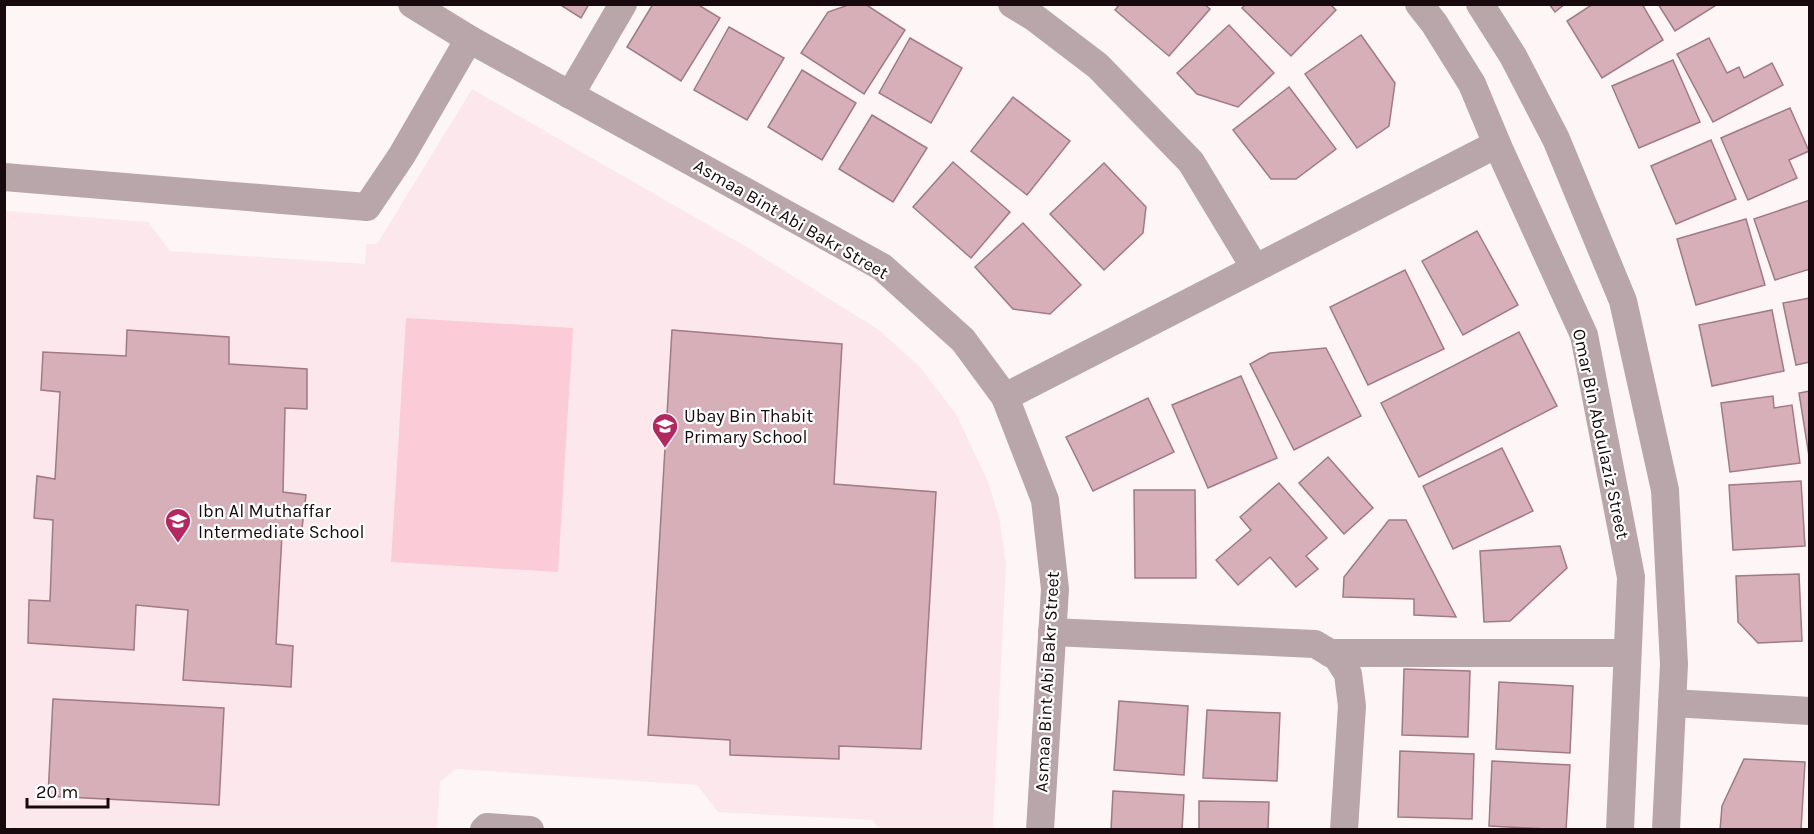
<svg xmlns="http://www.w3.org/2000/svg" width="1814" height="834" font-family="Karla,sans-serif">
	<rect width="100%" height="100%" fill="#fef5f7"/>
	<path fill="#fce8ec" d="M 472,89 L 745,246 L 879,330 L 920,367 L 956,414 L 989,484 L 1000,521 L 1006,565 L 993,829 L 880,829 L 872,820 L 718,812 L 697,785 L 456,769 L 440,782 L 437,829 L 16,830 L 11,829 L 5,824 L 4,212 L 6,211 L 148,222 L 170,251 L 365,264 L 366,244 L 377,244 Z"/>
	<path fill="#fbcbd7" d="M 406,318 L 573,328 L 558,572 L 391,562 Z"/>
	<g fill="#d7afb9" stroke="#a07a84" stroke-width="1.5">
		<path d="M 559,4 L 589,4 L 581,18 Z"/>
		<path d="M 653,4 L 697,4 L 720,18 L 681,81 L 627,47 Z"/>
		<path d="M 851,4 L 865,4 L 905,30 L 864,94 L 801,53 L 828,12 Z"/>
		<path d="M 1120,4 L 1204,4 L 1210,9 L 1169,56 L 1115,10 Z"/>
		<path d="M 1246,4 L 1330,4 L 1336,10 L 1291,56 L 1242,8 Z"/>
		<path d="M 1549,4 L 1565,4 L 1555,12 Z"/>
		<path d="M 1593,4 L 1642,4 L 1663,40 L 1602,78 L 1567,21 Z"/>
		<path d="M 1658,4 L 1718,4 L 1675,31 Z"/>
		<path d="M 1229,25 L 1274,73 L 1238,107 L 1197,94 L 1177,73 Z"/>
		<path d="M 729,27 L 784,58 L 747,120 L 694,90 Z"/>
		<path d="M 1361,35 L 1395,83 L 1389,126 L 1357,148 L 1305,74 Z"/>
		<path d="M 910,38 L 962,68 L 931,123 L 879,93 Z"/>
		<path d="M 1709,38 L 1727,73 L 1739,67 L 1744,78 L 1772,63 L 1783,85 L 1713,122 L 1677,54 Z"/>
		<path d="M 1673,60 L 1700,122 L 1639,148 L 1612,86 Z"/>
		<path d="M 802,70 L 856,103 L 822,160 L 768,127 Z"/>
		<path d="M 1289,87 L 1336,149 L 1296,179 L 1271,179 L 1233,130 Z"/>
		<path d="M 1013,97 L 1070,141 L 1027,195 L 971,151 Z"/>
		<path d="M 1790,108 L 1809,151 L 1789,160 L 1797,178 L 1748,200 L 1721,138 Z"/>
		<path d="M 872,115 L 927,148 L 893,202 L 839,169 Z"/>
		<path d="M 1711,140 L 1736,199 L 1676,224 L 1651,166 Z"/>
		<path d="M 953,162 L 1010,212 L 971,258 L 913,207 Z"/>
		<path d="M 1104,163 L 1146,207 L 1143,233 L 1104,270 L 1050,214 Z"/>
		<path d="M 1810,200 L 1810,269 L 1775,280 L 1754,219 Z"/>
		<path d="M 1746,219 L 1765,285 L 1696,305 L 1677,239 Z"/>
		<path d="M 1023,223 L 1081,285 L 1050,314 L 1013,309 L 975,267 Z"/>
		<path d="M 1477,231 L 1518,305 L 1463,335 L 1422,261 Z"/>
		<path d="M 1405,270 L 1444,349 L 1368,385 L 1330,307 Z"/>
		<path d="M 1810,298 L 1810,362 L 1796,365 L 1783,303 Z"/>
		<path d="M 1772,310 L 1784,371 L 1712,386 L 1699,325 Z"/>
		<path d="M 127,330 L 229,337 L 229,364 L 307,369 L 307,409 L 285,408 L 283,492 L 306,495 L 301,537 L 282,535 L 276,644 L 293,646 L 291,687 L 183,680 L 188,610 L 136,605 L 134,650 L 28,643 L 29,600 L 50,601 L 53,520 L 34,518 L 37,476 L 55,479 L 60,392 L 41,390 L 43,352 L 126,356 Z"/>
		<path d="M 672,330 L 842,344 L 834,484 L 936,492 L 921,749 L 839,746 L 839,759 L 730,755 L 730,740 L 648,735 Z"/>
		<path d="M 1519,332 L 1557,406 L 1419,477 L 1381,403 Z"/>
		<path d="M 1326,348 L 1361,416 L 1294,450 L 1250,364 L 1270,353 Z"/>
		<path d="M 1241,376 L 1277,458 L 1208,488 L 1172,405 Z"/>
		<path d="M 1810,391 L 1810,456 L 1809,456 L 1799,393 Z"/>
		<path d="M 1773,396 L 1774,408 L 1792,405 L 1800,463 L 1730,472 L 1721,403 Z"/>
		<path d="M 1148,398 L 1174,452 L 1093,491 L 1066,437 Z"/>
		<path d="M 1502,448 L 1533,511 L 1453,549 L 1423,486 Z"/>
		<path d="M 1328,457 L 1373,508 L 1344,534 L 1299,483 Z"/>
		<path d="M 1801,481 L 1805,546 L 1733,550 L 1729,485 Z"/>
		<path d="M 1279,483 L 1327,538 L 1306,556 L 1318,569 L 1296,587 L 1270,557 L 1238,585 L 1216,560 L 1251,530 L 1240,517 Z"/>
		<path d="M 1134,490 L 1195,490 L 1196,578 L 1135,578 Z"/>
		<path d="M 1389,520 L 1406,520 L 1456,617 L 1414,615 L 1414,599 L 1343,597 L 1344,577 Z"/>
		<path d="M 1560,546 L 1567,568 L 1510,621 L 1484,622 L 1480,551 Z"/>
		<path d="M 1799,574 L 1802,641 L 1758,643 L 1738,622 L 1736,576 Z"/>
		<path d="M 1404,669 L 1470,671 L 1468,737 L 1402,735 Z"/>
		<path d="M 1499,682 L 1573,686 L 1570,753 L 1496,749 Z"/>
		<path d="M 53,699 L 224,708 L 219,805 L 48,796 Z"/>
		<path d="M 1119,701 L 1188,706 L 1184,775 L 1114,770 Z"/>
		<path d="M 1207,710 L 1280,713 L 1277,781 L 1203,778 Z"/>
		<path d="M 1400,751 L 1474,754 L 1472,819 L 1398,817 Z"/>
		<path d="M 1744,759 L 1805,762 L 1801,830 L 1720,830 L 1722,806 Z"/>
		<path d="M 1492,761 L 1570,765 L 1566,830 L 1489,826 Z"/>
		<path d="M 1113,791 L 1184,795 L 1182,830 L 1111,830 Z"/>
		<path d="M 1199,801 L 1269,802 L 1268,830 L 1199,830 Z"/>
	</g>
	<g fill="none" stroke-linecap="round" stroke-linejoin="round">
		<g stroke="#b8a6aa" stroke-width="28">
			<path d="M 412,4 L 469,39 L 882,267 L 963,340 L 1005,397 L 1045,500 L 1055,589 L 1040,830"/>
			<path d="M 1012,4 L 1035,18 L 1098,66 L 1191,162 L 1255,268"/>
			<path d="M 1419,4 L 1434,23 L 1472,84 L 1497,144 L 1584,335 L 1631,577 L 1620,830"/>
			<path d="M 1480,4 L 1513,56 L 1556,139 L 1623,301 L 1665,490 L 1674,664 L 1666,830"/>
			<path d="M 570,95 L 623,4"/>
			<path d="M 4,177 L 367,207 L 402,155 L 469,39"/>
			<path d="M 1005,397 L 1497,144"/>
			<path d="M 1052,632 L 1315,644 L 1337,657 L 1348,674 L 1352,706 L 1344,830"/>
			<path d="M 1330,653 L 1627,653"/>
			<path d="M 1672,703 L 1810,711"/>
			<path d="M 484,830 L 487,827 L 530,830"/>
		</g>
	</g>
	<defs>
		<g id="school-pin" transform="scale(1.35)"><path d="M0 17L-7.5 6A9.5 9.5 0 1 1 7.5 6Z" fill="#b42860" stroke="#fff"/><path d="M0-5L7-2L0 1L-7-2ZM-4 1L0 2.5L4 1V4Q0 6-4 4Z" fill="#fff"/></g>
	</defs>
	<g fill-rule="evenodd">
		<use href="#school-pin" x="665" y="426"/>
		<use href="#school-pin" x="178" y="521"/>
	</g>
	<g text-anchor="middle" stroke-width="4.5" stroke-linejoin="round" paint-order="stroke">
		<g font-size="18" fill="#17090d" stroke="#fff">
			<text transform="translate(791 219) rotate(30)" y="6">Asmaa Bint Abi Bakr Street</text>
			<text transform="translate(1601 434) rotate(78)" y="6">Omar Bin Abdulaziz Street</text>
			<text transform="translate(1047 682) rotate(-87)" y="6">Asmaa Bint Abi Bakr Street</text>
		</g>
		<g font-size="18" fill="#17090d" stroke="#fff" text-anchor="start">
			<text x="684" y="422">Ubay Bin Thabit<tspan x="684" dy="21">Primary School</tspan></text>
			<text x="198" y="517">Ibn Al Muthaffar<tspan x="198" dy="21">Intermediate School</tspan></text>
		</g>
	</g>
	<rect width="1814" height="834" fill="none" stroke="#17090d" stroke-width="12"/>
	<path d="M27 798v9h81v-9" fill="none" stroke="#17090d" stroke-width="3"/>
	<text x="36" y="798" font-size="18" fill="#17090d" stroke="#ffffff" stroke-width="4.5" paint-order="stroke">20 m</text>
</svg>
